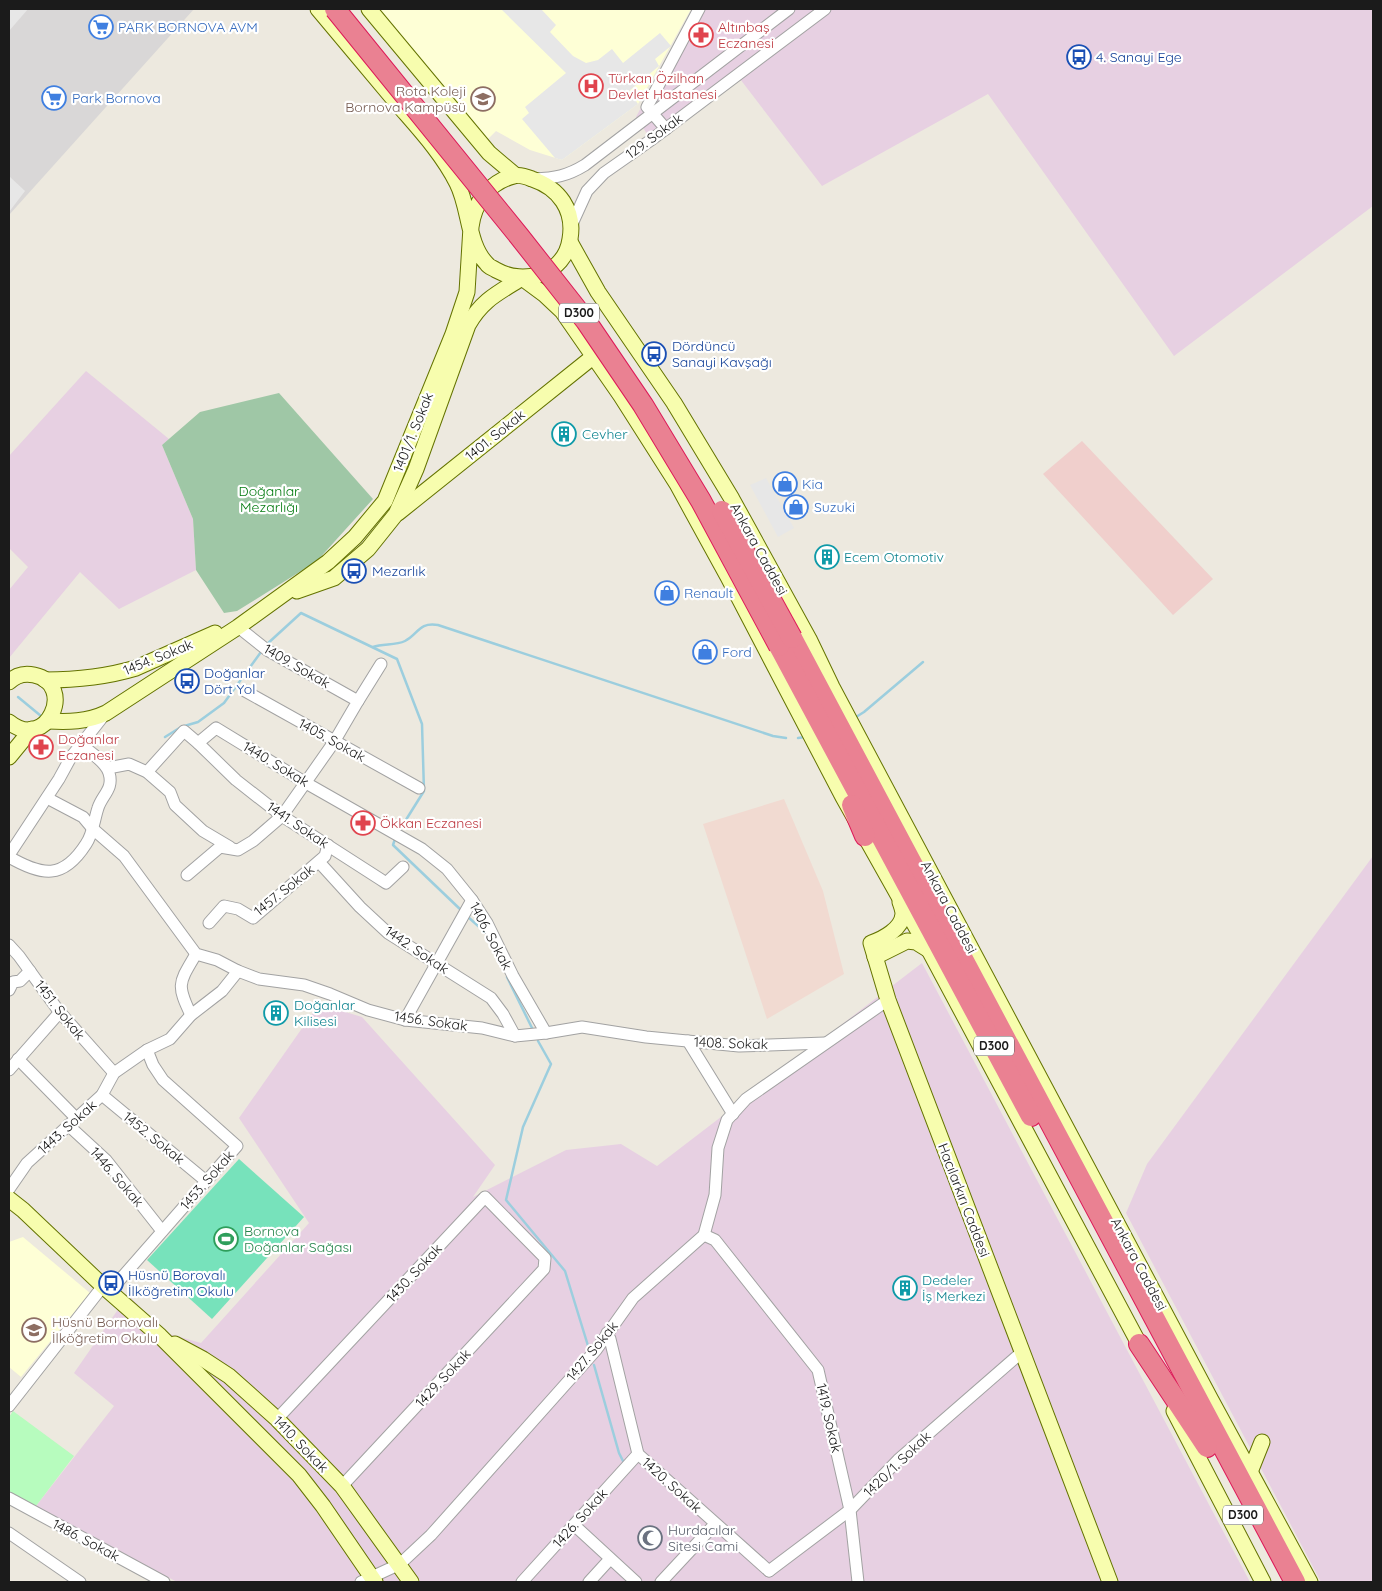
<svg xmlns="http://www.w3.org/2000/svg" width="1382" height="1591" font-family="Quicksand,sans-serif">
	<rect width="100%" height="100%" fill="#ede9df"/>
	<path fill="#d9d7d7" d="M 9,9 L 194,9 L 9,215 Z"/>
	<path fill="#f0cfcc" d="M 1082,441 L 1213,579 L 1173,615 L 1043,474 Z"/>
	<g fill="#e7d0e2">
		<path d="M 693,9 L 1373,9 L 1373,206 L 1174,356 L 988,94 L 822,186 L 737,75 L 651,140 L 636,117 Z"/>
		<path d="M 86,371 L 169,439 L 162,445 L 193,519 L 196,570 L 119,609 L 80,572 L 9,658 L 9,590 L 28,567 L 9,548 L 9,456 Z"/>
		<path d="M 1373,856 L 1373,1582 L 1321,1582 L 1126,1213 L 1147,1164 Z"/>
		<path d="M 922,963 L 1250,1582 L 177,1582 L 36,1506 L 114,1406 L 74,1373 L 128,1295 L 166,1333 L 201,1343 L 309,1223 L 239,1118 L 319,1004 L 362,1017 L 495,1165 L 473,1197 L 566,1150 L 621,1144 L 657,1166 Z"/>
	</g>
	<g fill="#feffd6">
		<path d="M 369,9 L 691,9 L 638,104 L 562,160 L 530,150 L 496,131 L 482,145 Z"/>
		<path d="M 23,1237 L 90,1293 L 21,1377 L 9,1367 L 9,1242 Z"/>
	</g>
	<path fill="#f1dad1" d="M 784,799 L 823,891 L 844,974 L 767,1019 L 703,824 Z"/>
	<path fill="#9fc7a6" d="M 279,393 L 373,499 L 317,561 L 237,611 L 224,613 L 196,570 L 193,519 L 162,445 L 200,412 Z"/>
	<path fill="#b7fcbe" d="M 13,1411 L 74,1456 L 36,1506 L 9,1492 L 9,1417 Z"/>
	<path fill="#77e2bb" d="M 239,1159 L 304,1217 L 212,1319 L 147,1260 Z"/>
	<g fill="#e7e7e7">
		<path d="M 9,9 L 28,9 L 9,31 Z"/>
		<path d="M 501,9 L 541,9 L 556,25 L 550,32 L 573,56 L 586,63 L 598,60 L 612,49 L 623,63 L 660,33 L 671,46 L 655,59 L 659,66 L 629,91 L 638,104 L 562,160 L 555,158 L 522,119 L 529,113 L 525,107 L 566,73 Z"/>
		<path d="M 9,176 L 25,191 L 9,212 Z"/>
		<path d="M 766,478 L 794,528 L 778,537 L 750,485 Z"/>
	</g>
	<g fill="none" stroke-linecap="round" stroke-linejoin="round">
		<g stroke="#9ccede" stroke-width="2.5">
			<path d="M 266,645 L 301,613 L 397,659 L 422,724 L 424,791 L 399,831"/>
			<path d="M 373,647 C 383,643 395,646 405,641 C 419,634 418,622 438,625 L 773,736 L 786,738"/>
			<path d="M 18,697 L 41,716"/>
			<path d="M 856,717 L 864,712 L 923,662"/>
			<path d="M 165,737 L 181,727 L 198,722 L 224,703 L 261,652"/>
			<path d="M 798,738 L 805,737"/>
			<path d="M 395,839 L 393,845 L 462,911"/>
			<path d="M 468,917 L 485,932"/>
			<path d="M 507,977 L 533,1030"/>
			<path d="M 538,1041 L 551,1064 L 523,1127 L 506,1200 L 565,1271 L 589,1349"/>
			<path d="M 594,1365 L 619,1453 L 623,1461"/>
		</g>
		<g stroke="#a2a2a2" stroke-width="13">
			<g id="street">
				<path d="M 666,129 L 647,107 L 699,9"/>
				<path d="M 534,179 C 555,178 567,176 585,165 L 789,9"/>
				<path d="M 572,224 L 587,191 L 604,173 L 651,140 L 825,9"/>
				<path d="M 245,691 L 419,788"/>
				<path d="M 358,701 L 381,664"/>
				<path d="M 198,743 L 236,780 L 282,816 L 380,879 L 386,883 L 403,867"/>
				<path d="M 108,768 L 129,764 L 147,772 L 170,792 L 175,805 L 203,831 L 230,847"/>
				<path d="M 147,772 L 184,731 L 198,743 L 216,728 L 306,783 L 422,849 L 447,869 L 472,900 L 487,923 L 513,976 L 546,1033"/>
				<path d="M 47,798 L 83,817 L 93,829 L 124,856 L 196,954 L 217,960 L 238,971 L 259,979 L 304,985 L 330,994 L 368,1010 L 405,1020 L 482,1028 L 515,1036 L 546,1033 L 582,1027 L 646,1037 L 739,1046 L 825,1043"/>
				<path d="M 9,855 L 59,779 L 71,757 L 105,714"/>
				<path d="M 9,857 C 42,876 63,880 86,844 C 93,834 94,820 98,808 C 102,795 114,789 109,773 C 106,762 90,752 80,744"/>
				<path d="M 319,862 L 360,907 L 388,933 L 491,998 L 503,1014 L 515,1036"/>
				<path d="M 187,875 L 220,847 L 238,850 L 253,841 L 282,816 L 334,742 L 358,701 L 267,650 L 238,627"/>
				<path d="M 209,923 L 224,906 L 238,909 L 253,918 L 325,856 L 328,845"/>
				<path d="M 9,945 L 19,956 L 58,1010 L 114,1073"/>
				<path d="M 9,990 L 13,982 L 20,981 L 30,971"/>
				<path d="M 191,1015 C 176,984 179,983 196,954"/>
				<path d="M 405,1020 L 472,900"/>
				<path d="M 688,1041 L 733,1114"/>
				<path d="M 18,1059 L 76,1118"/>
				<path d="M 9,1070 L 60,1012"/>
				<path d="M 102,1095 L 206,1181"/>
				<path d="M 68,1125 L 106,1160 L 162,1231"/>
				<path d="M 9,1189 L 27,1163 L 102,1095 L 114,1073 L 147,1050 L 170,1039 L 191,1015 L 222,991 L 238,971"/>
				<path d="M 704,1235 L 715,1240 L 818,1370 L 850,1510 L 858,1582"/>
				<path d="M 110,1291 L 237,1146 L 163,1080 L 153,1065 L 147,1050"/>
				<path d="M 607,1333 L 610,1339 L 638,1454 L 769,1571"/>
				<path d="M 9,1406 L 103,1286"/>
				<path d="M 277,1419 L 485,1197 L 545,1258 L 544,1269 L 342,1486"/>
				<path d="M 9,1498 L 164,1582"/>
				<path d="M 574,1525 L 636,1582"/>
				<path d="M 9,1533 L 80,1582"/>
				<path d="M 769,1571 L 850,1510 L 898,1460 L 1022,1352"/>
				<path d="M 361,1582 L 400,1564 L 431,1535 L 596,1350 L 633,1298 L 704,1235 L 715,1195 L 718,1148 L 727,1120 L 746,1099 L 888,1000"/>
				<path d="M 522,1582 L 638,1454"/>
				<path d="M 589,1582 L 610,1559"/>
				<path d="M 661,1582 L 715,1524"/>
			</g>
		</g>
		<g stroke="#647300" stroke-width="17">
			<g id="secondary">
				<path d="M 369,9 L 489,153 L 515,175"/>
				<path d="M 570,242 L 598,292 L 674,403 L 732,499 L 809,639 L 832,687 L 1211,1400 L 1310,1582"/>
				<path d="M 522,278 L 545,295 L 562,311 L 621,396 L 677,484 L 728,577 L 843,797 L 929,950 L 1144,1353"/>
				<path d="M 398,513 L 594,356"/>
				<path d="M 297,591 L 334,578 L 368,549 L 396,514 L 416,469 L 468,325 C 482,300 498,293 522,278"/>
				<path d="M 45,680 C 76,680 106,677 136,668 L 215,633"/>
				<path d="M 9,682 C 16,675 25,673 34,675 C 77,684 47,753 9,722"/>
				<path d="M 48,721 C 68,722 87,722 106,713 L 238,627 L 328,562 L 355,537 L 385,501 L 453,334 L 467,292 L 471,227 C 474,203 489,182 514,176 C 520,174 527,177 532,179 C 559,188 575,210 570,239 C 565,274 524,286 496,270 C 493,268 489,267 487,264 C 467,244 470,208 457,183 C 443,155 421,131 401,108 C 373,75 346,42 318,9"/>
				<path d="M 9,757 L 32,729"/>
				<path d="M 900,902 C 901,905 903,910 903,914 C 902,929 883,939 871,943 L 888,1000 L 1110,1582"/>
				<path d="M 875,957 L 907,941 L 916,942 L 929,950"/>
				<path d="M 9,1199 L 23,1210 L 103,1286 L 160,1336 L 299,1475 L 323,1506 L 375,1582"/>
				<path d="M 175,1344 L 203,1359 L 229,1376 L 277,1419 L 342,1486 L 411,1582"/>
				<path d="M 1174,1411 L 1263,1582"/>
				<path d="M 1250,1472 L 1262,1442"/>
			</g>
		</g>
		<g stroke="#dd1a58" stroke-width="22">
			<g id="highway">
				<path d="M 792,638 L 1295,1582"/>
				<path d="M 779,646 L 1031,1116"/>
				<path d="M 852,805 L 865,836"/>
				<path d="M 1139,1344 L 1207,1447"/>
			</g>
		</g>
		<use href="#street" stroke="#fff" stroke-width="11"/>
		<use href="#secondary" stroke="#f7fdae" stroke-width="15"/>
		<use href="#highway" stroke="#ea8192" stroke-width="20"/>
		<g stroke="#dd1a58" stroke-width="22" stroke-linecap="butt">
			<g id="highway-bridge">
				<path d="M 335,9 L 519,236 L 586,321 L 643,405 L 701,501 L 779,646"/>
				<path d="M 722,511 L 792,638"/>
			</g>
		</g>
		<use href="#highway-bridge" stroke="#ea8192" stroke-width="20"/>
	</g>
	<defs>
		<g id="supermarket-ring" transform="scale(1.25)"><circle r="9.5" fill="#fff" stroke="#3f7fe0" stroke-width="1.5"/><path d="M-6-5.5h2.5l.6 2H6L4.5 2H-2.5L-4.4-4H-6ZM-1.5 3.2a1.3 1.3 0 1 0 .1 0ZM3 3.2a1.3 1.3 0 1 0 .1 0Z" fill="#3f7fe0"/></g>
		<g id="pharmacy-ring" transform="scale(1.25)"><circle r="9.5" fill="#fff" stroke="#e0444e" stroke-width="1.5"/><path d="M-2-6h4v4h4v4h-4v4h-4v-4h-4v-4h4Z" fill="#e0444e"/></g>
		<g id="bus-ring" transform="scale(1.25)"><circle r="9.5" fill="#fff" stroke="#1a4fb4" stroke-width="1.5"/><path d="M-5-6H5V4H4V6H2V4H-2V6H-4V4H-5ZM-3.5-4V0h7V-4ZM-3.5 1.2v1.5H-2V1.2ZM2 1.2v1.5H3.5V1.2Z" fill="#1a4fb4"/></g>
		<g id="hospital-ring" transform="scale(1.25)"><circle r="9.5" fill="#fff" stroke="#e0444e" stroke-width="1.5"/><path d="M-5-5h3v3.5h4V-5h3V5h-3V1.5h-4V5h-3Z" fill="#e0444e"/></g>
		<g id="school-ring" transform="scale(1.25)"><circle r="9.5" fill="#fff" stroke="#8d6e63" stroke-width="1.5"/><path d="M0-5L7-2L0 1L-7-2ZM-4 1L0 2.5L4 1V4Q0 6-4 4Z" fill="#8d6e63"/></g>
		<g id="building-ring" transform="scale(1.25)"><circle r="9.5" fill="#fff" stroke="#0f9aa8" stroke-width="1.5"/><path d="M-4-6H4V6H1V3H-1V6H-4ZM-2.5-4.3h1.7v1.8h-1.7ZM.8-4.3h1.7v1.8H.8ZM-2.5-1h1.7V.8h-1.7ZM.8-1h1.7V.8H.8Z" fill="#0f9aa8"/></g>
		<g id="shop-ring" transform="scale(1.25)"><circle r="9.5" fill="#fff" stroke="#3f7fe0" stroke-width="1.5"/><path d="M-5-2.5h2.3a2.7 3.5 0 0 1 5.4 0H5L5.5 6h-11ZM-1.5-2.5h3a1.5 2.3 0 0 0-3 0Z" fill="#3f7fe0"/></g>
		<g id="stadium-ring" transform="scale(1.25)"><circle r="9.5" fill="#fff" stroke="#2e9e5b" stroke-width="1.5"/><path d="M0-5a6.5 5 0 1 0 0 10a6.5 5 0 1 0 0-10ZM-3.5-1.8h7v3.6h-7Z" fill="#2e9e5b"/></g>
		<g id="mosque-ring" transform="scale(1.25)"><circle r="9.5" fill="#fff" stroke="#6b7280" stroke-width="1.5"/><path d="M3.5-4.9A6 6 0 1 0 3.5 4.9A5 5 0 1 1 3.5-4.9Z" fill="#6b7280"/></g>
	</defs>
	<g fill-rule="evenodd">
		<use href="#supermarket-ring" x="101" y="27"/>
		<use href="#pharmacy-ring" x="701" y="35"/>
		<use href="#bus-ring" x="1079" y="57"/>
		<use href="#hospital-ring" x="591" y="86"/>
		<use href="#supermarket-ring" x="54" y="98"/>
		<use href="#school-ring" x="483" y="99"/>
		<use href="#bus-ring" x="654" y="354"/>
		<use href="#building-ring" x="564" y="434"/>
		<use href="#shop-ring" x="785" y="484"/>
		<use href="#shop-ring" x="796" y="507"/>
		<use href="#building-ring" x="827" y="557"/>
		<use href="#bus-ring" x="354" y="571"/>
		<use href="#shop-ring" x="667" y="593"/>
		<use href="#shop-ring" x="705" y="652"/>
		<use href="#bus-ring" x="187" y="681"/>
		<use href="#pharmacy-ring" x="41" y="747"/>
		<use href="#pharmacy-ring" x="363" y="823"/>
		<use href="#building-ring" x="276" y="1013"/>
		<use href="#stadium-ring" x="226" y="1239"/>
		<use href="#bus-ring" x="111" y="1283"/>
		<use href="#building-ring" x="905" y="1288"/>
		<use href="#school-ring" x="34" y="1330"/>
		<use href="#mosque-ring" x="650" y="1538"/>
	</g>
	<g text-anchor="middle" stroke-width="4.5" stroke-linejoin="round" paint-order="stroke">
		<g fill="#fff" stroke="#5f5f5f" stroke-width="1">
			<rect x="559" y="303.5" width="40" height="19" rx="4"/>
			<rect x="974" y="1036.5" width="40" height="19" rx="4"/>
			<rect x="1223" y="1505.5" width="40" height="19" rx="4"/>
		</g>
		<g font-size="12" font-weight="bold" fill="#1b1b1b">
			<text x="579" y="317">D300</text>
			<text x="994" y="1050">D300</text>
			<text x="1243" y="1519">D300</text>
		</g>
		<g font-size="14" fill="#366cbe" stroke="#fff" text-anchor="start">
			<text x="118" y="32">PARK BORNOVA AVM</text>
			<text x="72" y="103">Park Bornova</text>
			<text x="802" y="489">Kia</text>
			<text x="814" y="512">Suzuki</text>
			<text x="684" y="598">Renault</text>
			<text x="722" y="657">Ford</text>
		</g>
		<g font-size="14" fill="#be3a42" stroke="#fff" text-anchor="start">
			<text x="718" y="32">Altınbaş<tspan x="718" dy="16">Eczanesi</tspan></text>
			<text x="608" y="83">Türkan Özilhan<tspan x="608" dy="16">Devlet Hastanesi</tspan></text>
			<text x="58" y="744">Doğanlar<tspan x="58" dy="16">Eczanesi</tspan></text>
			<text x="380" y="828">Ökkan Eczanesi</text>
		</g>
		<g font-size="14" fill="#164399" stroke="#fff" text-anchor="start">
			<text x="1096" y="62">4. Sanayi Ege</text>
			<text x="672" y="351">Dördüncü<tspan x="672" dy="16">Sanayi Kavşağı</tspan></text>
			<text x="372" y="576">Mezarlık</text>
			<text x="204" y="678">Doğanlar<tspan x="204" dy="16">Dört Yol</tspan></text>
			<text x="128" y="1280">Hüsnü Borovalı<tspan x="128" dy="16">İlköğretim Okulu</tspan></text>
		</g>
		<g font-size="14" fill="#785e54" stroke="#fff" text-anchor="end">
			<text x="466" y="96">Rota Koleji<tspan x="466" dy="16">Bornova Kampüsü</tspan></text>
			<text x="52" y="1327" text-anchor="start">Hüsnü Bornovalı<tspan x="52" dy="16">İlköğretim Okulu</tspan></text>
		</g>
		<g font-size="14" fill="#1b1b1b" stroke="#fff">
			<text transform="translate(654 136) rotate(-36)" y="5">129. Sokak</text>
			<text transform="translate(413 432) rotate(-68)" y="5">1401/1. Sokak</text>
			<text transform="translate(495 435) rotate(-39)" y="5">1401. Sokak</text>
			<text transform="translate(759 549) rotate(61)" y="5">Ankara Caddesi</text>
			<text transform="translate(158 657) rotate(-22)" y="5">1454. Sokak</text>
			<text transform="translate(297 666) rotate(30)" y="5">1409. Sokak</text>
			<text transform="translate(332 740) rotate(29)" y="5">1405. Sokak</text>
			<text transform="translate(276 764) rotate(31)" y="5">1440. Sokak</text>
			<text transform="translate(298 825) rotate(34)" y="5">1441. Sokak</text>
			<text transform="translate(284 890) rotate(-39)" y="5">1457. Sokak</text>
			<text transform="translate(949 907) rotate(62)" y="5">Ankara Caddesi</text>
			<text transform="translate(491 936) rotate(62)" y="5">1406. Sokak</text>
			<text transform="translate(417 950) rotate(34)" y="5">1442. Sokak</text>
			<text transform="translate(60 1010) rotate(52)" y="5">1451. Sokak</text>
			<text transform="translate(431 1021) rotate(8)" y="5">1456. Sokak</text>
			<text transform="translate(731 1043) rotate(2)" y="5">1408. Sokak</text>
			<text transform="translate(67 1127) rotate(-42)" y="5">1443. Sokak</text>
			<text transform="translate(154 1138) rotate(39)" y="5">1452. Sokak</text>
			<text transform="translate(117 1177) rotate(49)" y="5">1446. Sokak</text>
			<text transform="translate(207 1180) rotate(-49)" y="5">1453. Sokak</text>
			<text transform="translate(964 1200) rotate(69)" y="5">Hacılarkırı Caddesi</text>
			<text transform="translate(1139 1264) rotate(62)" y="5">Ankara Caddesi</text>
			<text transform="translate(414 1273) rotate(-47)" y="5">1430. Sokak</text>
			<text transform="translate(592 1351) rotate(-51)" y="5">1427. Sokak</text>
			<text transform="translate(443 1378) rotate(-47)" y="5">1429. Sokak</text>
			<text transform="translate(829 1418) rotate(77)" y="5">1419. Sokak</text>
			<text transform="translate(301 1444) rotate(46)" y="5">1410. Sokak</text>
			<text transform="translate(897 1464) rotate(-44)" y="5">1420/1. Sokak</text>
			<text transform="translate(672 1485) rotate(42)" y="5">1420. Sokak</text>
			<text transform="translate(580 1518) rotate(-48)" y="5">1426. Sokak</text>
			<text transform="translate(86 1540) rotate(28)" y="5">1486. Sokak</text>
		</g>
		<g font-size="14" fill="#0d838f" stroke="#fff" text-anchor="start">
			<text x="582" y="439">Cevher</text>
			<text x="844" y="562">Ecem Otomotiv</text>
			<text x="294" y="1010">Doğanlar<tspan x="294" dy="16">Kilisesi</tspan></text>
			<text x="922" y="1285">Dedeler<tspan x="922" dy="16">İş Merkezi</tspan></text>
		</g>
		<g font-size="14" fill="#057c12" stroke="#fff">
			<text x="269" y="496">Doğanlar<tspan x="269" dy="16">Mezarlığı</tspan></text>
		</g>
		<g font-size="14" fill="#27864d" stroke="#fff" text-anchor="start">
			<text x="244" y="1236">Bornova<tspan x="244" dy="16">Doğanlar Sağası</tspan></text>
		</g>
		<g font-size="14" fill="#5b616d" stroke="#fff" text-anchor="start">
			<text x="668" y="1535">Hurdacılar<tspan x="668" dy="16">Sitesi Cami</tspan></text>
		</g>
	</g>
	<rect width="1382" height="1591" fill="none" stroke="#1b1b1b" stroke-width="20"/>
</svg>
